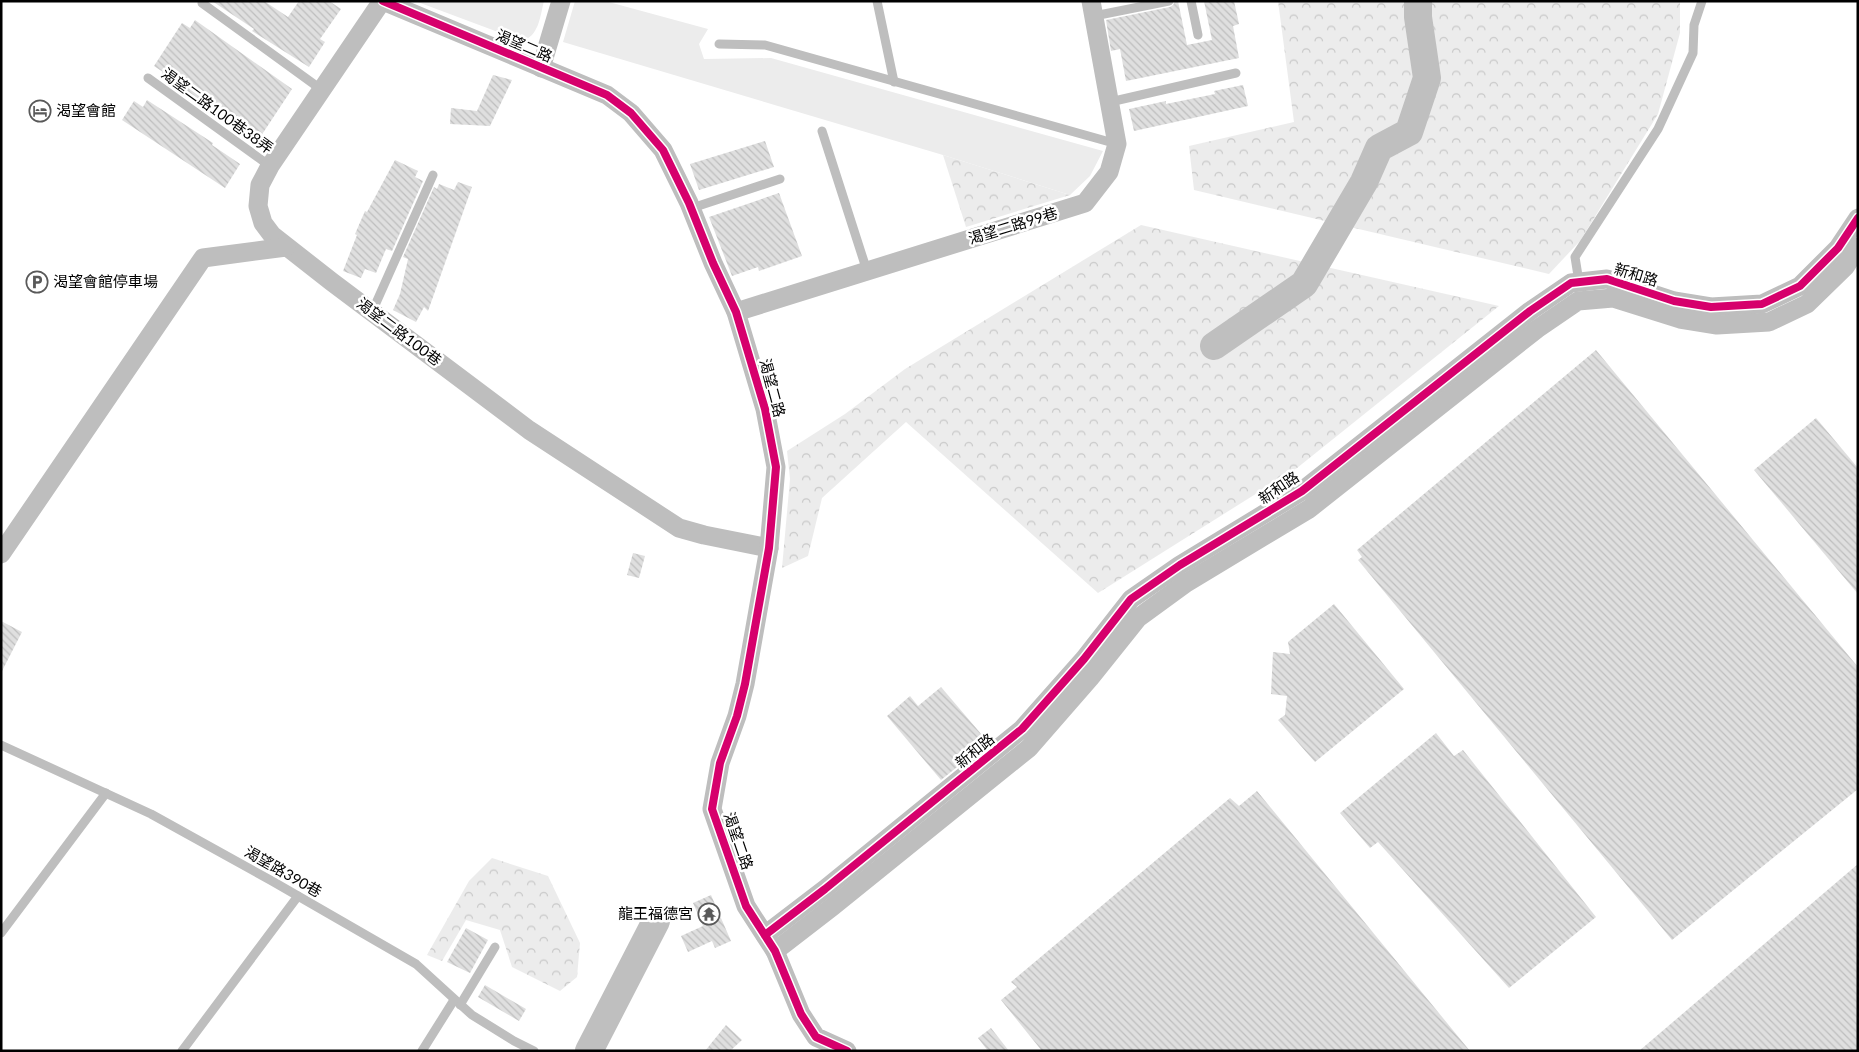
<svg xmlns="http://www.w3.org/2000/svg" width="1859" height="1052" font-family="Lato,'Noto Sans TC',sans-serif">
	<defs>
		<pattern id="forest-crowns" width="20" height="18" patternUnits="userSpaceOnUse" patternTransform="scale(1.25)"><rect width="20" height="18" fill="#ececec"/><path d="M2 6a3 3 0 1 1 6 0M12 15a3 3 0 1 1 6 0" fill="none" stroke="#c9c9c9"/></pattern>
		<pattern id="building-back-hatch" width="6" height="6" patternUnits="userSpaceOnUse" patternTransform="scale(1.25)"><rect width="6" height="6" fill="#dfdfdf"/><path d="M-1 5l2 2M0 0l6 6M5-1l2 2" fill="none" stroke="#bebebe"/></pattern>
	</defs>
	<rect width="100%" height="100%" fill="#fff"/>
	<g fill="#ececec">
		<path d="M 415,1 L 544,1 C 540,17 539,36 522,41 Z"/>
		<path d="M 575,1 L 605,1 L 708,29 L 699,44 L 704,59 L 771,58 L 1103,151 L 1090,176 L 1070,195 L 943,155 L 563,42 Z"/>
	</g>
	<g fill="url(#forest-crowns)">
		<path d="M 1278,1 L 1680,1 L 1680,33 L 1658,114 L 1580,241 L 1549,274 L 1194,190 L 1189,146 L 1294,122 Z"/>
		<path d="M 943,155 L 1070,195 L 966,227 Z"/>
		<path d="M 1141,225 L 1499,306 L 1297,468 L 1098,593 L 906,422 L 822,498 L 808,556 L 782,568 L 790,479 L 787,451 L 845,414 L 905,369 Z"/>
		<path d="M 492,858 L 548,876 L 580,943 L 577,977 L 560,991 L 512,967 L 500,930 L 466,920 L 442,961 L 427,955 L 469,881 Z"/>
	</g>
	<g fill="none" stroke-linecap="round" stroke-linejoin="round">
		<g stroke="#bfbfbf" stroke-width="28">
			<path d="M 1214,346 L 1304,284 L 1364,182 L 1379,148 L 1409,132 L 1427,78 L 1418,17 L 1418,1"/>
			<path d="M 589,1051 L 656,921"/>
		</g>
	</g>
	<g fill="url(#building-back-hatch)">
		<path d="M 212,1 L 264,1 L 288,17 L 299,1 L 329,1 L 341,9 L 320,39 L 325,42 L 309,67 L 252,31 L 254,29 Z"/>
		<path d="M 1175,1 L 1178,1 L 1187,45 L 1212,40 L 1204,1 L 1234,1 L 1239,24 L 1233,26 L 1239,58 L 1126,81 L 1120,49 L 1111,51 L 1106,20 L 1170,7 L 1173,5 Z"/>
		<path d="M 195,20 L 292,89 L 257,142 L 160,77 L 163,72 L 154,66 L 182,23 L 190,28 Z"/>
		<path d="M 493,75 L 512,80 L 490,126 L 450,124 L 451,108 L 477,111 Z"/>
		<path d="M 1243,85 L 1248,106 L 1134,131 L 1129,109 L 1166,101 L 1166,104 L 1215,94 L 1214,91 Z"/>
		<path d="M 147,100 L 213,143 L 212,145 L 240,164 L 225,188 L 122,120 L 134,101 L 143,107 Z"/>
		<path d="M 765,141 L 774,167 L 699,190 L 690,164 Z"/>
		<path d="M 395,160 L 418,171 L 415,177 L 423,181 L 392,251 L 386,249 L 376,273 L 365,269 L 361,278 L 343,271 L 357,235 L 355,234 L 365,211 L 367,212 Z"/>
		<path d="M 458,182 L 472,187 L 428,311 L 424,307 L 416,322 L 393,310 L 400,294 L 408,259 L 403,257 L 434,187 L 437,189 L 439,184 L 454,190 Z"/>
		<path d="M 779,193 L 802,256 L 759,271 L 758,267 L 732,276 L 709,217 Z"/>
		<path d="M 1596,350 L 1858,667 L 1858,789 L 1672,940 L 1358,560 L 1362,557 L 1357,550 Z"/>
		<path d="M 1816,418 L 1858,468 L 1858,594 L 1754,470 Z"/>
		<path d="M 633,553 L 645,556 L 639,578 L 627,575 Z"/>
		<path d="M 1334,604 L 1404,689 L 1315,762 L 1278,720 L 1285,715 L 1287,696 L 1271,694 L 1273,652 L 1290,654 L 1288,642 Z"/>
		<path d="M 1,621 L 22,632 L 1,673 Z"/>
		<path d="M 941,687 L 988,742 L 941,780 L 887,716 L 910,696 L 918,706 Z"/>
		<path d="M 1436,733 L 1454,756 L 1463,750 L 1596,917 L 1509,988 L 1378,842 L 1370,848 L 1340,813 Z"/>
		<path d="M 1257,791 L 1470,1051 L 1042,1051 L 1001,1000 L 1017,987 L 1011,982 L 1230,798 L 1239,806 Z"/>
		<path d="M 1858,864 L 1858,1051 L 1639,1051 Z"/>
		<path d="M 711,895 L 731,941 L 715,948 L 712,941 L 688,952 L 681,936 L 703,926 L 693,903 Z"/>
		<path d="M 466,928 L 488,940 L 470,973 L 447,962 Z"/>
		<path d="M 485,985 L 526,1009 L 519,1021 L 478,997 Z"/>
		<path d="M 726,1025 L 742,1040 L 730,1051 L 705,1051 Z"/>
		<path d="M 991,1028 L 1009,1051 L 988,1051 L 978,1038 Z"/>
	</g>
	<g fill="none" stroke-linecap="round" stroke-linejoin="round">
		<g stroke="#bebebe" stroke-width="9">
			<path d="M 877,1 L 894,82"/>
			<path d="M 1191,1 L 1198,35"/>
			<path d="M 202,3 L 322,90"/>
			<path d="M 1094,16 L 1169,1"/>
			<path d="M 719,44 L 765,45 L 1117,144"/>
			<path d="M 148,78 L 270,166"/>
			<path d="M 1110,102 L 1236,73"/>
			<path d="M 822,131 L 867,271"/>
			<path d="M 692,208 L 780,179"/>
			<path d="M 1579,282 L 1575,257 L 1658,129 L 1693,53 L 1694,25 L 1702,1"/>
			<path d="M 372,312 L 433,175"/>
			<path d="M 1,745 L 151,814 L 272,881 L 416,964 L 472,1015 L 514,1041 L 534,1051"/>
			<path d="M 1,933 L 106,793"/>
			<path d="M 460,1005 L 495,947"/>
			<path d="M 182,1051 L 298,896"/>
			<path d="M 422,1051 L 454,1000"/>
		</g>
		<g stroke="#bebebe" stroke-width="19">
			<path d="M 382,1 L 270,166 L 260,185 L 258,206 L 263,223 L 272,235 L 332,282 L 529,430 L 679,528 L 704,535 L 769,548"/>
			<path d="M 383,1 L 607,95 L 631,113 L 663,150 L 689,203 L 713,263 L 736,312 L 765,409 L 776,467 L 769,548 L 745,684 L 737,716 L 720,763 L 712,809 L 746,906 L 775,951 L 801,1014 L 816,1037 L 847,1051"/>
			<path d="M 541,68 L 561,1"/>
			<path d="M 736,312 L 1085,203 L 1109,172 L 1117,144 L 1091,1"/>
			<path d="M 1,554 L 203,258 L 286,247"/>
			<path d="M 765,935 L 825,889 L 1022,729 L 1084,659 L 1131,599 L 1180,565 L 1302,491 L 1530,311 L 1571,283 L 1607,279 L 1674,301 L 1711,307 L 1762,304 L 1800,286 L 1838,248 L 1858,218"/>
			<path d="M 775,951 L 832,907 L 1029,748 L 1090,678 L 1138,618 L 1186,583 L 1309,509 L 1537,329 L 1578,301 L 1613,298 L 1680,319 L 1717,325 L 1769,322 L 1807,304 L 1845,267 L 1858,247"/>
		</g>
		<g stroke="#fff" stroke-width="11">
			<g id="cycleway">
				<path d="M 383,1 L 607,95 L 631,113 L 663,150 L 689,203 L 713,263 L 736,312 L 765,409 L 776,467 L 769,548 L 745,684 L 737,716 L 720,763 L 712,809 L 746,906 L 775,951 L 801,1014 L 816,1037 L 847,1051"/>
				<path d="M 765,935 L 825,889 L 1022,729 L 1084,659 L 1131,599 L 1180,565 L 1302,491 L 1530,311 L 1571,283 L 1607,279 L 1674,301 L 1711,307 L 1762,304 L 1800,286 L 1838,248 L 1858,218"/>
			</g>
		</g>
		<use href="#cycleway" stroke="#d6006c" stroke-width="8"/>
	</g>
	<defs>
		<g id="hotel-ring" transform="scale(1.125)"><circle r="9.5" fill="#fff" stroke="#595959" stroke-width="1.5"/><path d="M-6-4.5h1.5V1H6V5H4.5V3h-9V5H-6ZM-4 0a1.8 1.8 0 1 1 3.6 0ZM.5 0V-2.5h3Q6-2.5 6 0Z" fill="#595959"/></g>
		<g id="parking-ring" transform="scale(1.125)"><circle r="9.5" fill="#fff" stroke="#595959" stroke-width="1.5"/><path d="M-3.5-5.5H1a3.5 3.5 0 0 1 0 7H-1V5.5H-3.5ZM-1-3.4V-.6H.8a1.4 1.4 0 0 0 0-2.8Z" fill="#595959"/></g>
		<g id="temple-ring" transform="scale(1.125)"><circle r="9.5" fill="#fff" stroke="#595959" stroke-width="1.5"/><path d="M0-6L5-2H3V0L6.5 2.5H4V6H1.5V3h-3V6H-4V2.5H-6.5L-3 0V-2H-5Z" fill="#595959"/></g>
	</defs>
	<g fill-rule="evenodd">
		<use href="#hotel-ring" x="40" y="111"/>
		<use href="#parking-ring" x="37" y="282"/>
		<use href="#temple-ring" x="709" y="914"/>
	</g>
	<g text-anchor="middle" stroke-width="5" stroke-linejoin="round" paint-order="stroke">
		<g font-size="15" fill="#000" stroke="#fff">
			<text transform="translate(524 46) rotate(23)" y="5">渴望二路</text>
			<text transform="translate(217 111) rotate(36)" y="5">渴望二路100巷38弄</text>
			<text transform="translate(1013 226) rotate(-17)" y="5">渴望二路99巷</text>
			<text transform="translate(1636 275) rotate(17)" y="5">新和路</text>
			<text transform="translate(399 332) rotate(37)" y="5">渴望二路100巷</text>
			<text transform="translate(772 388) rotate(75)" y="5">渴望二路</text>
			<text transform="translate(1279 488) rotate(-34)" y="5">新和路</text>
			<text transform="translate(975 751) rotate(-39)" y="5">新和路</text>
			<text transform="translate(738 841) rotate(71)" y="5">渴望二路</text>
			<text transform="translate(283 872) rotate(30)" y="5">渴望路390巷</text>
		</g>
		<g font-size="15" fill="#000" stroke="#fff" text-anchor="start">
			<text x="56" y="116">渴望會館</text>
			<text x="53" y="287">渴望會館停車場</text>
			<text x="693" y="919" text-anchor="end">龍王福德宮</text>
		</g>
	</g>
	<rect width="1859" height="1052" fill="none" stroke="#000000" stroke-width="5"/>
</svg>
